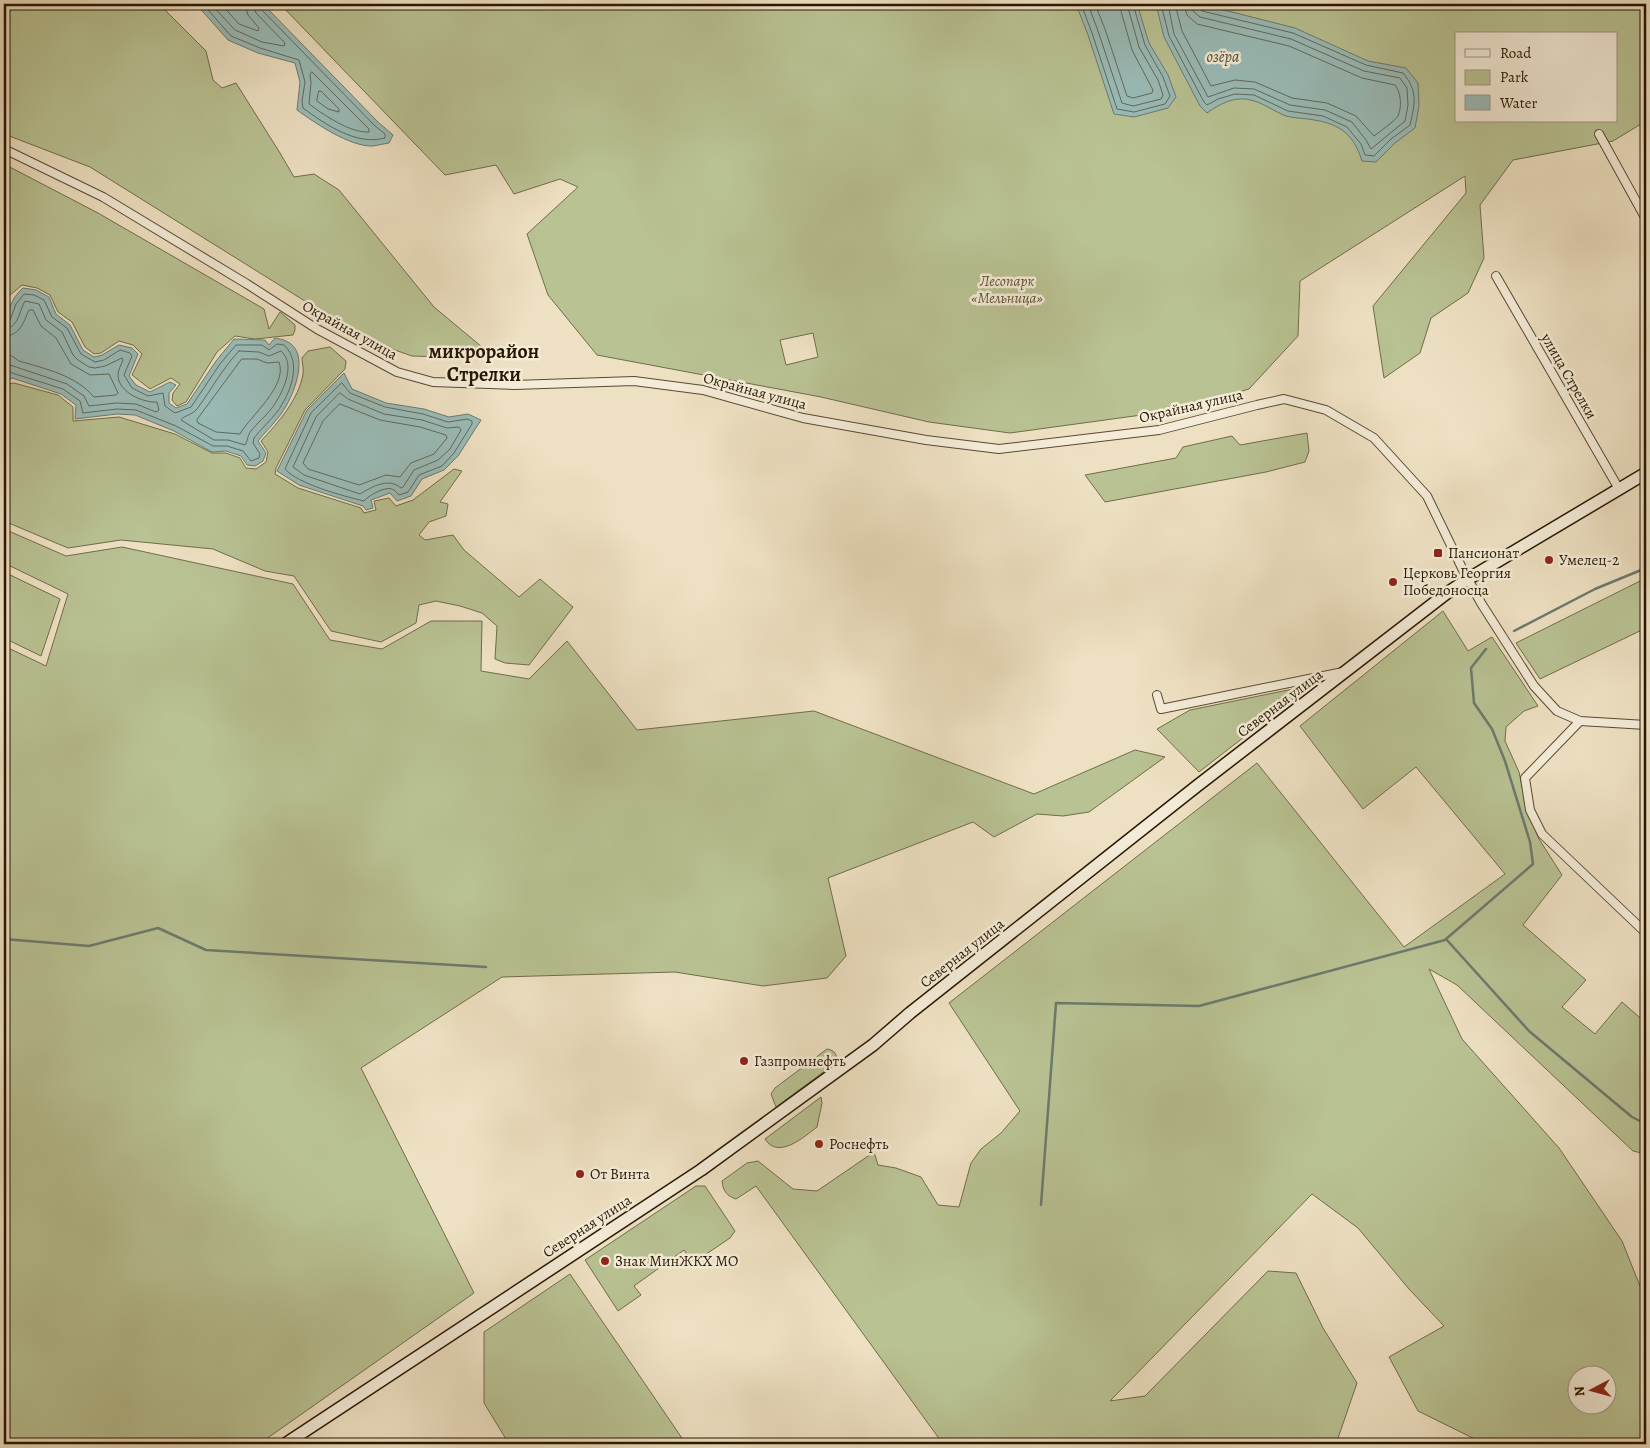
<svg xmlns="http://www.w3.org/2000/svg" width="1650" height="1448" font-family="Alegreya,serif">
	<rect width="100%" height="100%" fill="#eee1c3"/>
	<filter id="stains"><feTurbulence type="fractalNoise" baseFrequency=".004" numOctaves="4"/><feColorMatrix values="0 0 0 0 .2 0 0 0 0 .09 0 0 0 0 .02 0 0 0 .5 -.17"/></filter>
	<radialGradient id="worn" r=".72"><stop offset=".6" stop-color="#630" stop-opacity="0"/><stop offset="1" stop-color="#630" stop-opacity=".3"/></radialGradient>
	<g fill="#b9c293" stroke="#706c4a" fill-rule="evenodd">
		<path d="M 4,4 L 159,4 L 206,51 L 213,80 L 222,88 L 236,83 L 280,153 L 294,177 L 314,174 L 339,190 L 434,307 L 488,352 L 443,357 L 412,356 L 369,341 L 90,167 L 4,134 Z"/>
		<path d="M 280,4 L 1646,4 L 1646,121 L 1613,141 L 1513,160 L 1480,205 L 1484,258 L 1468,293 L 1431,318 L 1420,353 L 1384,378 L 1373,306 L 1466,193 L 1465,176 L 1300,281 L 1298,336 L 1249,389 L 1178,410 L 1010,433 L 929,422 L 821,397 L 597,355 L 548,295 L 527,234 L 578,187 L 560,179 L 514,194 L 496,165 L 445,175 ZM 1456,34 L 1616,34 L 1616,121 L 1456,121 ZM 813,333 L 818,357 L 786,365 L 780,340 Z"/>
		<path d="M 4,164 L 98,213 L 264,309 L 269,329 L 280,312 L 295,325 L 295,330 L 293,335 L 255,339 L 235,336 L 217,352 L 186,402 L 177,406 L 172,400 L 173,393 L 180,384 L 171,378 L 150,389 L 132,375 L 142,354 L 133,345 L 119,341 L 101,353 L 94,354 L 85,347 L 72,322 L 58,312 L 50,295 L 37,288 L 22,285 L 9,296 L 4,316 Z"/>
		<path d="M 330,347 L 346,361 L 345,369 L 305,410 L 276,468 L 275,474 L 298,488 L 361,508 L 364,513 L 376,510 L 374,501 L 389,498 L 396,506 L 413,500 L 454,469 L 462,471 L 440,502 L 448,504 L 446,516 L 429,522 L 419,535 L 425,540 L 453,535 L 464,550 L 519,597 L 540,579 L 573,607 L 529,665 L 505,663 L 495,659 L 497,626 L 482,613 L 460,606 L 436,601 L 419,605 L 416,623 L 381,642 L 331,631 L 294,576 L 265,571 L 213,549 L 121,540 L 68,548 L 4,521 L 4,373 L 7,384 L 14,383 L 58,395 L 73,407 L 73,421 L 119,417 L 175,434 L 212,453 L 226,453 L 240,458 L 246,468 L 256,469 L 266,462 L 268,452 L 261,441 C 278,423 299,399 303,374 C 304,369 302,363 302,358 L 308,351 Z"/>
		<path d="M 1307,433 L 1309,451 L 1305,462 L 1266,472 L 1105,502 L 1085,475 L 1176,458 L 1183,447 L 1232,436 L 1240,445 Z"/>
		<path d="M 4,529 L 66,556 L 122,547 L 293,584 L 330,640 L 382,649 L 431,621 L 482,621 L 481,671 L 529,679 L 567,641 L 637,730 L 814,711 L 1034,794 L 1135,750 L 1165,757 L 1089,812 L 1063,816 L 1037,814 L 994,837 L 973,822 L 828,878 L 846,956 L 827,978 L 763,986 L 675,972 L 502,977 L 361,1068 L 474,1293 L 259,1444 L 4,1444 L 4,646 L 46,666 L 68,594 L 4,563 Z"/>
		<path d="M 4,572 L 60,599 L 41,656 L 4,638 Z"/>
		<path d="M 1646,578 L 1646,628 L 1540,679 L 1516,643 Z"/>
		<path d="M 1443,611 L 1468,651 L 1492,637 L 1538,706 L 1524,711 L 1506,727 L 1505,741 L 1519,772 L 1526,806 L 1539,839 L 1562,875 L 1523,925 L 1586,980 L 1562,1007 L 1595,1034 L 1622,1002 L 1646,1023 L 1646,1154 L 1633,1151 L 1457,985 L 1429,969 L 1462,1039 L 1559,1148 L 1622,1241 L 1646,1301 L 1646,1444 L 1485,1444 L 1418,1411 L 1389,1357 L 1444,1326 L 1409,1289 L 1358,1228 L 1312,1194 L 1110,1401 L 1145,1396 L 1268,1271 L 1296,1273 L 1323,1328 L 1357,1383 L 1336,1444 L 943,1444 L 756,1186 L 736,1199 C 727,1196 723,1191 722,1181 L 747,1163 L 758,1161 L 793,1189 L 817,1191 L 874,1152 L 878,1165 L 896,1168 L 921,1177 L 938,1205 L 959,1207 L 971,1163 L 981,1149 L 1001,1133 L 1020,1111 L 949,1003 L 1257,763 L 1404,947 L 1505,874 L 1416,767 L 1363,809 L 1300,726 ZM 1578,1376 L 1608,1376 L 1608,1406 L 1578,1406 Z"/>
		<path d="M 1298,688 L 1302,692 L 1199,772 L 1157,729 L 1190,710 Z"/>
		<path d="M 827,1049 C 835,1050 837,1055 837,1062 L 776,1107 L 771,1094 L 775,1088 Z"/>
		<path d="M 821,1097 L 822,1103 L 817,1127 C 804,1137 778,1160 765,1139 Z"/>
		<path d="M 696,1186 L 705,1186 L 735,1231 L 730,1238 L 696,1261 L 690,1259 L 684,1250 L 634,1286 L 641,1295 L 618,1311 L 585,1260 Z"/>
		<path d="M 570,1274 L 686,1444 L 509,1444 L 484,1403 L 484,1332 Z"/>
	</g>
	<g fill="#9abcb8" stroke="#6c7a6e">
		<path d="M 196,4 L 260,4 L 264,5 L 378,122 L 393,135 L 389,143 C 383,144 378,145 373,146 C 350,147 315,123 297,110 L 300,82 L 295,63 L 258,53 L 228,40 Z"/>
		<path d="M 1076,4 L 1137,4 L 1149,43 L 1168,75 L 1176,97 L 1168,108 L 1134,117 L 1114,114 L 1088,35 Z"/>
		<path d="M 1156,4 L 1193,4 L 1224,10 L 1295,28 L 1368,61 L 1406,68 L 1418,83 L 1419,106 L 1415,128 L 1395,143 L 1376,162 L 1362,161 C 1353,132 1338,123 1308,119 C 1301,118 1293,118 1286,116 C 1275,112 1265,104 1254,101 C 1237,95 1221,103 1207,113 L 1200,106 L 1164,37 Z"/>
		<path d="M 23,288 L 36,290 L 49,297 L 56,314 L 70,325 L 83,350 L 94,357 L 102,355 L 119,345 L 132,348 L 138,354 L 129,376 L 136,385 L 150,392 L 170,382 L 176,385 L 169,393 L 169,403 L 176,408 L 187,404 L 216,361 L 234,339 L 265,340 L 269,345 L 275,338 C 278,339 283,339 286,341 C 312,352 293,398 281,414 C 274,424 265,432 258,441 L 266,453 L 263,461 L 255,466 L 247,465 L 241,456 L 226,451 L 212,452 L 174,431 L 135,415 L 117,414 L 75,419 L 76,405 L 61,394 L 12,378 L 8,381 C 0,354 0,307 23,288 Z"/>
		<path d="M 344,373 L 352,389 L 386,403 L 424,409 L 449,417 L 468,414 L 481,420 L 458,456 L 444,470 L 422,479 L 411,496 L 397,501 L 390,493 L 371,500 L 373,508 L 366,510 L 363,506 L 299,485 L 277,471 L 307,410 Z"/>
	</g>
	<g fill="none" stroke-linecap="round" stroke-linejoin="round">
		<g stroke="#61695c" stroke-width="1">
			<path d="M 203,4 L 231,36 L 260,48 L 299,60 L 305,82 L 302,101 L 303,108 C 325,124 356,146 385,138 L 385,134 L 374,125 L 261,9 L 259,4"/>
			<path d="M 211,4 L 235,30 L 262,42 L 284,46 L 285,43 L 256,13 L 253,4"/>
			<path d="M 221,4 L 239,24 L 258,31 L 259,28 L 248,15 L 245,4"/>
			<path d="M 1081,4 L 1092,33 L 1117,109 L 1134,112 L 1165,104 L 1170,96 L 1163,77 L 1145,45 L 1133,4"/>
			<path d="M 1088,4 L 1098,31 L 1122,103 L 1133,106 L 1161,99 L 1163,95 L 1158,80 L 1139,47 L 1127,4"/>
			<path d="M 1095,4 L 1105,29 L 1127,96 L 1133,98 L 1152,93 L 1153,90 L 1132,50 L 1119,4"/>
			<path d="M 1161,4 L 1169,36 L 1204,102 L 1207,105 L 1218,99 L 1235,94 L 1254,95 L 1288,111 L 1323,116 L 1347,127 L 1361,144 L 1365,155 L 1374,156 L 1391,139 L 1410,125 C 1415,103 1418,91 1403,73 L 1366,65 L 1293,33 L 1202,11 L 1199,8 L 1198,4"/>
			<path d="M 1168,4 L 1174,34 L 1208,97 L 1234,88 L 1254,89 L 1290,105 L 1325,110 L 1352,122 L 1366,140 L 1371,149 L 1405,121 L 1408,105 L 1407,88 L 1400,78 L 1364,71 L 1291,39 L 1200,17 L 1193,11 L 1192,4"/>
			<path d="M 1175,4 L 1182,31 L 1211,86 L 1235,80 L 1255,82 L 1292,98 L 1327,103 L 1356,116 L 1374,136 C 1378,133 1396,120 1398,116 C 1402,107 1401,92 1395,85 L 1362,78 L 1289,46 L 1197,24 L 1187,15 L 1184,4"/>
			<path d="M 312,72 L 369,129 L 369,132 C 350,133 324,115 309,104 L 311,83 L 310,75 Z"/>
			<path d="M 319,91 L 321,91 L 339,109 L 339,112 L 328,109 L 317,101 Z"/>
			<path d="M 4,323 L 10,320 L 16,304 L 24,294 L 34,295 L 44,300 L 52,317 L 67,328 L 81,354 L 95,362 L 104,360 L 120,350 L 130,353 L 132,356 L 124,375 L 132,388 L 148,396 L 163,393 L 165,406 L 175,413 L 191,407 L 220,364 L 236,345 L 262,345 L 269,350 L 277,344 L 284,345 C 303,363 290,394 277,412 C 270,421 261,429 254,438 L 253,443 L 260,454 L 259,458 L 251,461 L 243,451 L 227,446 L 213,446 L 176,426 L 136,410 L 117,409 L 83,413 L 80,401 L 63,389 L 12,373 L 8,370 L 4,369"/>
			<path d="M 4,329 C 19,328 19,311 25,301 L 39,304 L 46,320 L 62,332 L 73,355 L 78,360 L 89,367 L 95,368 L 105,366 L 122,358 L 123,360 C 121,365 118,370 118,375 C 118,392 143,403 157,402 L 159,410 L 156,412 L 136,404 L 116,403 L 89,406 L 84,396 L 67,384 L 4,363"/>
			<path d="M 4,336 C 20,336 23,323 29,310 L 33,310 L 41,326 L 56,338 L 71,364 L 90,375 L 109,374 L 118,393 L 116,395 L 94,397 C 75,375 46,369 19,361 L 12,356 L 4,355"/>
			<path d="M 239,351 L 259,352 L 269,356 L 281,351 C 297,365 282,394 272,408 C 266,416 257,423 251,431 C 247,436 248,441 245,445 L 228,440 L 214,440 L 181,420 C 185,415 192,415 197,409 C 211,390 222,369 239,351 Z"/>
			<path d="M 242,359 L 257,359 L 267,363 L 279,362 C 288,386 250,416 240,434 L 216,432 L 198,423 L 197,420 Z"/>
			<path d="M 342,383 L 350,393 L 385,407 L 423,414 L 448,422 L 467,419 L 472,421 L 472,424 L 454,453 L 442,466 L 419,475 L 408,492 L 399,495 C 397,493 395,490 392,489 C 385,486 368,496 364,501 C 343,496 298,484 285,469 L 311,413 Z"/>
			<path d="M 340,393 L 348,399 L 384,414 L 422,420 L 447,428 L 459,427 L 461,430 L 450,449 L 438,460 L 414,470 L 403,487 L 401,488 C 388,477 372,487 360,494 L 304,475 L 293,467 L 316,417 Z"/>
			<path d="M 340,404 L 380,420 L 420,427 L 446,435 L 447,438 L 434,454 L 411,463 L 400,477 L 386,475 L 359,485 L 308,469 L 303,463 L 323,421 Z"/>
		</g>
		<g stroke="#6c7a6e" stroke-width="2.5">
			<path d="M 1514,631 L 1595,589 L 1646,568"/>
			<path d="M 1486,649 L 1471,668 L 1474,703 L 1492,729 L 1505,761 L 1530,842 L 1533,864 L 1446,939 L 1529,1031 L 1632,1117 L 1646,1124"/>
			<path d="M 4,939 L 89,946 L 158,928 L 206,950 L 486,967"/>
			<path d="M 1041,1205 L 1056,1003 L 1199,1006 L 1445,940"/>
		</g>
		<g stroke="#5a4931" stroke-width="10">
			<g id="street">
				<path d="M 1599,134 L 1646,219"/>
				<path d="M 4,149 L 103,197 L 247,284 L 317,329 L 397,372 L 433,382 L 514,385 L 634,381 L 703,390 L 803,418 L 926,440 L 999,449 L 1159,430 L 1257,405 L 1284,399 L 1326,410 L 1374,438 L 1427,496 L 1462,568 L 1481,603 L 1534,686 L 1557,711 L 1580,721 L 1646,725"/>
				<path d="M 1496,276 L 1619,489"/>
				<path d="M 1157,695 L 1161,709 L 1343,672"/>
				<path d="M 1580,721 L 1525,778 L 1530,810 L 1542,834 L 1646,933"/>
			</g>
		</g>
		<g stroke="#281600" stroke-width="14">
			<path id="secondary" d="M 285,1444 L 701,1170 L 873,1045 L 910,1013 L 1197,786 L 1447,593 L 1468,579 L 1646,473"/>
		</g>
		<use href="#street" stroke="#f4ecd8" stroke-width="8"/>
		<use href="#secondary" stroke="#f4ecd8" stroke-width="11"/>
	</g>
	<g fill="#8f2418" stroke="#f4ecd8" stroke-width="2">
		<rect x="1433" y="548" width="10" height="10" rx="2.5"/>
		<circle cx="1549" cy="560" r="5"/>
		<circle cx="1393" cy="582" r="5"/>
		<circle cx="744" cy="1061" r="5"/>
		<circle cx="819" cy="1144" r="5"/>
		<circle cx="580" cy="1174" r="5"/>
		<circle cx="605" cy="1261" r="5"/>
	</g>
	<g text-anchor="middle" stroke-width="5" stroke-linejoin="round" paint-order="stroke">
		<g font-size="15" font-style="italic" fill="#5b5233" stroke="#f4ecd8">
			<text x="1007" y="286">Лесопарк<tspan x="1007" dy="17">«Мельница»</tspan></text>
		</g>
		<g font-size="15" fill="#281600" stroke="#f4ecd8">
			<text transform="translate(350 330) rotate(29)" y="5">Окрайная улица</text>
			<text transform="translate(1569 376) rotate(60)" y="5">улица Стрелки</text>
			<text transform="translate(755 391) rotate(15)" y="5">Окрайная улица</text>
			<text transform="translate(1191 406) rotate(-13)" y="5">Окрайная улица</text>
			<text transform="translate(1280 703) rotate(-37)" y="5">Северная улица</text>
			<text transform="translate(962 953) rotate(-38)" y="5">Северная улица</text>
			<text transform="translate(587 1226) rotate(-33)" y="5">Северная улица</text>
		</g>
		<g font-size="15" fill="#281600" stroke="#f4ecd8" text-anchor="start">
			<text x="1448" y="558">Пансионат</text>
			<text x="1559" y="565">Умелец-2</text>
			<text x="1403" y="578">Церковь Георгия<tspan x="1403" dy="17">Победоносца</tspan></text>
			<text x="754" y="1066">Газпромнефть</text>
			<text x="829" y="1149">Роснефть</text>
			<text x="590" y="1179">От Винта</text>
			<text x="615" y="1266">Знак МинЖКХ МО</text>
		</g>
		<g font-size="16" font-style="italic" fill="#505040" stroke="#f4ecd8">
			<text x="1223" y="62">озёра</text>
		</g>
		<g font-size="20" font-weight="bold" fill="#281600" stroke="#f4ecd8">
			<text x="484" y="358">микрорайон<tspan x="484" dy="23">Стрелки</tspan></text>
		</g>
	</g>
	<rect width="1650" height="1448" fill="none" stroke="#eee1c3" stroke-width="20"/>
	<rect x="5" y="5" width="1640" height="1438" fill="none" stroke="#281600" stroke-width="2.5"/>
	<rect x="10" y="10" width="1630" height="1428" fill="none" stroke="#281600"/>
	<rect x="1455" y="32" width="162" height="90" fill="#f4ecd8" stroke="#a29682"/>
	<rect x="1465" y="49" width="25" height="8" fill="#f4ecd8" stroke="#a29682"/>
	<text x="1500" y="58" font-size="15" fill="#281600">Road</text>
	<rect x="1465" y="70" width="25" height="15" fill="#b9c293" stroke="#a29682"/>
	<text x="1500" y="82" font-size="15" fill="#281600">Park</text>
	<rect x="1465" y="95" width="25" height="15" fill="#9abcb8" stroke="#a29682"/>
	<text x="1500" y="108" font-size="15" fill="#281600">Water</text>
	<g transform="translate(1592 1390) rotate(264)"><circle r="24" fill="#f4ecd8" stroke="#a29682"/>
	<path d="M0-4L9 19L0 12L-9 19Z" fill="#8f2418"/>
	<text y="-8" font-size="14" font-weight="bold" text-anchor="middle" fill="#281600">N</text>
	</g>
	<rect width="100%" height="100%" filter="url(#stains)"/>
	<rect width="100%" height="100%" fill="url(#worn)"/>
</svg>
